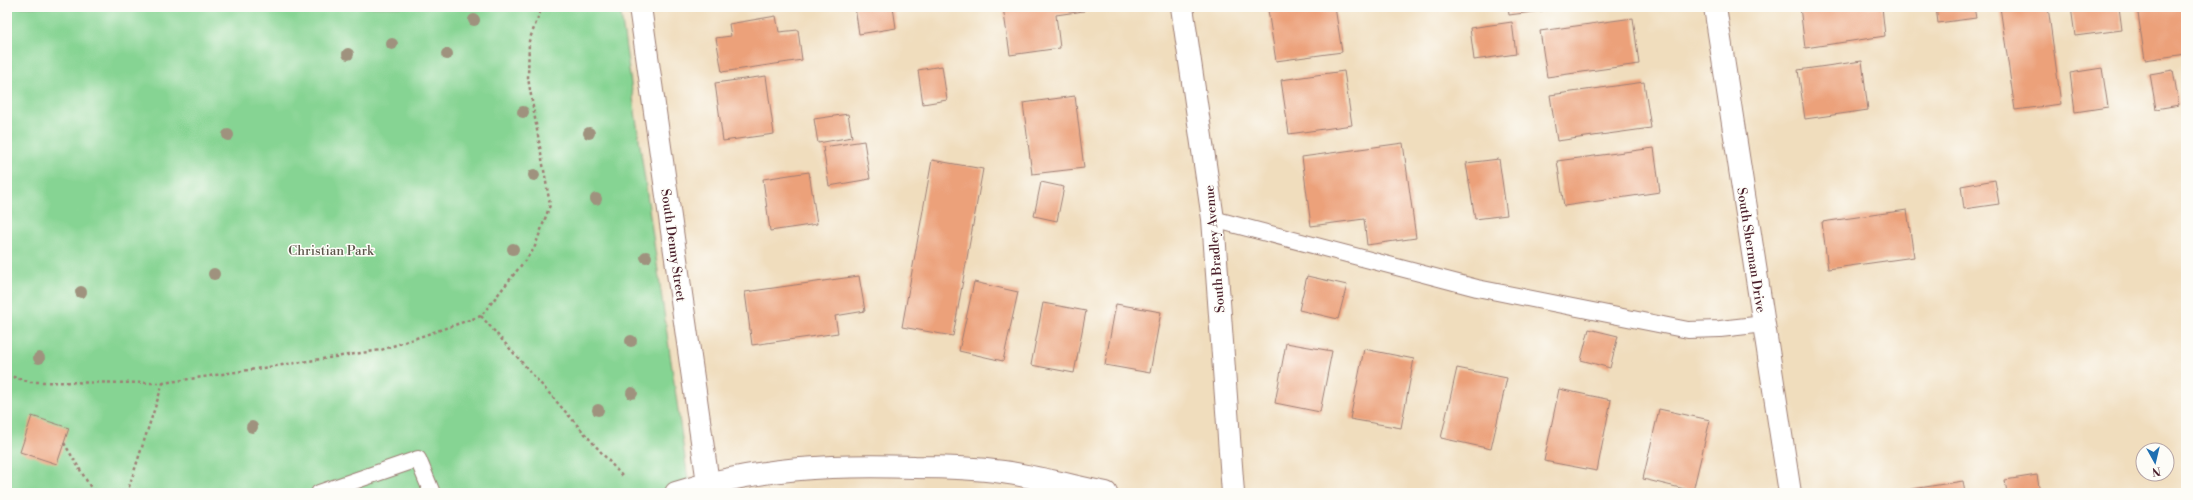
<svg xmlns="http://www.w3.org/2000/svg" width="2193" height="500" font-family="'Libre Bodoni',serif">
	<rect width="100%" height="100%" fill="#fdfcf7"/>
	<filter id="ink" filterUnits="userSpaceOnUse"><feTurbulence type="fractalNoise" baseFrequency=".025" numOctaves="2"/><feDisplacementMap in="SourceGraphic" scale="8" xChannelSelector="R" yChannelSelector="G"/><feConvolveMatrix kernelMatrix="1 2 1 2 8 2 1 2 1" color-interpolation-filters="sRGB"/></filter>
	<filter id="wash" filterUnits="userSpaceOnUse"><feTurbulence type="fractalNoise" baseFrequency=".012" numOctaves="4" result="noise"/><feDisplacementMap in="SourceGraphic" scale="16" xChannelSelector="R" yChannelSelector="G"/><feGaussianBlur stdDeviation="0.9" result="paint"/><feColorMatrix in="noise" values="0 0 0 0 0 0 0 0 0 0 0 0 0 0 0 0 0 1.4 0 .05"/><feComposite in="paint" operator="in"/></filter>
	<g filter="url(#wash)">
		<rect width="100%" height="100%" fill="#f0ddbd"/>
		<path fill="#86d493" stroke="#687a5f" d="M 7,7 L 620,7 L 690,493 L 7,493 Z"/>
		<g id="blocks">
			<g fill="#eca17a">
				<path d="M 855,7 L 893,7 L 896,28 L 859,34 Z"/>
				<path d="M 1003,7 L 1083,7 L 1084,11 L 1056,15 L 1060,48 L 1010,55 Z"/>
				<path d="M 1287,7 L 1335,7 L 1342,52 L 1276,61 L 1268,10 Z"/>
				<path d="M 1508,7 L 1563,7 L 1563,8 L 1509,15 Z"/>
				<path d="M 1800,7 L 1882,7 L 1885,36 L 1805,48 Z"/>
				<path d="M 1936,7 L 1974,7 L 1976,18 L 1938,23 Z"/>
				<path d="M 2000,7 L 2048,7 L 2061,104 L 2015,110 Z"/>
				<path d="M 2071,7 L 2119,7 L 2122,30 L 2075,36 Z"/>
				<path d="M 2137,7 L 2186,7 L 2186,54 L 2145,60 Z"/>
				<path d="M 776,16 L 779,32 L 798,30 L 802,60 L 722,72 L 716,38 L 731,36 L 729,24 Z"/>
				<path d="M 1633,18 L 1639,64 L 1547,77 L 1540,31 Z"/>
				<path d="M 1512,22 L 1516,54 L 1474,60 L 1470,28 Z"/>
				<path d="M 1862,61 L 1868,110 L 1805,119 L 1798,70 Z"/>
				<path d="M 942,66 L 947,100 L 923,104 L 918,70 Z"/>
				<path d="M 2102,68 L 2108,107 L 2075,112 L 2070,73 Z"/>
				<path d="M 2173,70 L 2179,105 L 2156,109 L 2150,74 Z"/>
				<path d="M 1344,71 L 1352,125 L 1289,134 L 1281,80 Z"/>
				<path d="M 766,76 L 774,134 L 723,141 L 715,83 Z"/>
				<path d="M 1644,82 L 1651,128 L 1557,141 L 1550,95 Z"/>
				<path d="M 1075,96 L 1084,168 L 1032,174 L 1023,103 Z"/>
				<path d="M 848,114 L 852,137 L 818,143 L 814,119 Z"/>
				<path d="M 864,141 L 870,179 L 829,186 L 823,147 Z"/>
				<path d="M 1403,143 L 1416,238 L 1367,245 L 1364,219 L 1311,226 L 1302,157 Z"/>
				<path d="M 1654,148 L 1660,192 L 1564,206 L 1557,161 Z"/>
				<path d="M 1499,159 L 1507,215 L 1475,219 L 1466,163 Z"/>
				<path d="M 932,160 L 983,169 L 953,336 L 902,327 Z"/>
				<path d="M 809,172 L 817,224 L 770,231 L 763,179 Z"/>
				<path d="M 1995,180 L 1999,204 L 1964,209 L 1961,186 Z"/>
				<path d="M 1041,182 L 1064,187 L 1057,221 L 1034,216 Z"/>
				<path d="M 1907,210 L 1914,257 L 1828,269 L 1822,222 Z"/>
				<path d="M 859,276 L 865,311 L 835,316 L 838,333 L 752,345 L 745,292 Z"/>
				<path d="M 1307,276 L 1347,285 L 1338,319 L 1299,310 Z"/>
				<path d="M 974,282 L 1018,292 L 1003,361 L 959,351 Z"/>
				<path d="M 1043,303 L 1086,311 L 1074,373 L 1031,365 Z"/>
				<path d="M 1116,304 L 1161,312 L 1150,373 L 1105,365 Z"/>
				<path d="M 1589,329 L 1618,336 L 1610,368 L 1581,360 Z"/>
				<path d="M 1286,343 L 1332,351 L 1320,412 L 1275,403 Z"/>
				<path d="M 1364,349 L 1414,359 L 1401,428 L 1350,419 Z"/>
				<path d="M 1457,368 L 1507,378 L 1491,449 L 1441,438 Z"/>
				<path d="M 1559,389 L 1611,400 L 1597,471 L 1544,461 Z"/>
				<path d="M 1659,409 L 1710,420 L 1693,491 L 1643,479 Z"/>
				<path d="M 32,416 L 69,428 L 57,464 L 20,452 Z"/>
				<path d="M 2037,475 L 2040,493 L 2007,493 L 2005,480 Z"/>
				<path d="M 1963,481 L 1965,493 L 1894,493 L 1894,492 Z"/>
			</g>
		</g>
	</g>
	<g filter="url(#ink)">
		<use href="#blocks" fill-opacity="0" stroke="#9d7e74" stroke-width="1"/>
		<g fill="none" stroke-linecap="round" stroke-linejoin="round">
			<g stroke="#9d7e74" stroke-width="18">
				<g id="lane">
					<path d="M 1213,219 L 1477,288 L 1688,330 L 1720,329 L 1764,324"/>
					<path d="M 319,493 L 418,459 L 432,493"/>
				</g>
			</g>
			<g stroke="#9d7e74" stroke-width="24">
				<g id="street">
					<path d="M 640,7 L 708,483"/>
					<path d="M 1182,7 L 1213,219 L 1233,493"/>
				</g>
			</g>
			<g stroke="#9d7e74" stroke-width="24">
				<g id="secondary">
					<path d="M 1715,7 L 1790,493"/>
					<path d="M 676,493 C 753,468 834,464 915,467 C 944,467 974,468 1003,472 C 1037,477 1072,486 1106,493"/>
				</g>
			</g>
			<g stroke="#9d7e74" stroke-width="2.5" stroke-dasharray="3 3" stroke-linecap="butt">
				<path d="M 481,316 L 623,477"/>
				<path d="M 7,375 L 30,382 L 163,383 L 381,350 L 481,316 L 534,249 L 550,205 L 528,78 L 529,41 L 542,7"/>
				<path d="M 64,443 L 94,493"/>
				<path d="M 127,493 L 163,383"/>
			</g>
			<use href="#lane" stroke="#fff" stroke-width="16"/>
			<use href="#street" stroke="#fff" stroke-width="22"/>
			<use href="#secondary" stroke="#fff" stroke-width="22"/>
		</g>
		<g fill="#9f927e">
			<circle cx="474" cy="20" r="6"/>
			<circle cx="392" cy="44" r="6"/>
			<circle cx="348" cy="54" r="6"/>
			<circle cx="447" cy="54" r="6"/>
			<circle cx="523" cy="112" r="6"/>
			<circle cx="589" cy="133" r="6"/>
			<circle cx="228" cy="135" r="6"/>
			<circle cx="534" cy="175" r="6"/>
			<circle cx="596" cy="199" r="6"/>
			<circle cx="513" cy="249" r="6"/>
			<circle cx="646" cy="257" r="6"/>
			<circle cx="214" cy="274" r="6"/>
			<circle cx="81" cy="292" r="6"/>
			<circle cx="631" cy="341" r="6"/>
			<circle cx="39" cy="358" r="6"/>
			<circle cx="632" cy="393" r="6"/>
			<circle cx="598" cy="410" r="6"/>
			<circle cx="252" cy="427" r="6"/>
		</g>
	</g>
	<g text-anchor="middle" stroke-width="3" stroke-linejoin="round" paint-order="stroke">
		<g font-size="13" fill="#4a1f2b" stroke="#fdfcf7">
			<text transform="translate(674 245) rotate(82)" y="5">South Denny Street</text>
			<text transform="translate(1214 249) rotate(-95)" y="5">South Bradley Avenue</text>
			<text transform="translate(1752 250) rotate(81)" y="5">South Sherman Drive</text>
		</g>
		<g font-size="13" fill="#5c554a" stroke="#fdfcf7">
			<text x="331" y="255">Christian Park</text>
		</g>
	</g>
	<rect width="2193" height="500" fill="none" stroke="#fdfcf7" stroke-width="24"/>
	<g transform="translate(2155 462) rotate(172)"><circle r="19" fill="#fdfcf7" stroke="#b5a4a5"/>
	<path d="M0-3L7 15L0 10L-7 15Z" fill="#1f6fb2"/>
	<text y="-6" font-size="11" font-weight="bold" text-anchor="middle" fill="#4a1f2b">N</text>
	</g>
</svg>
